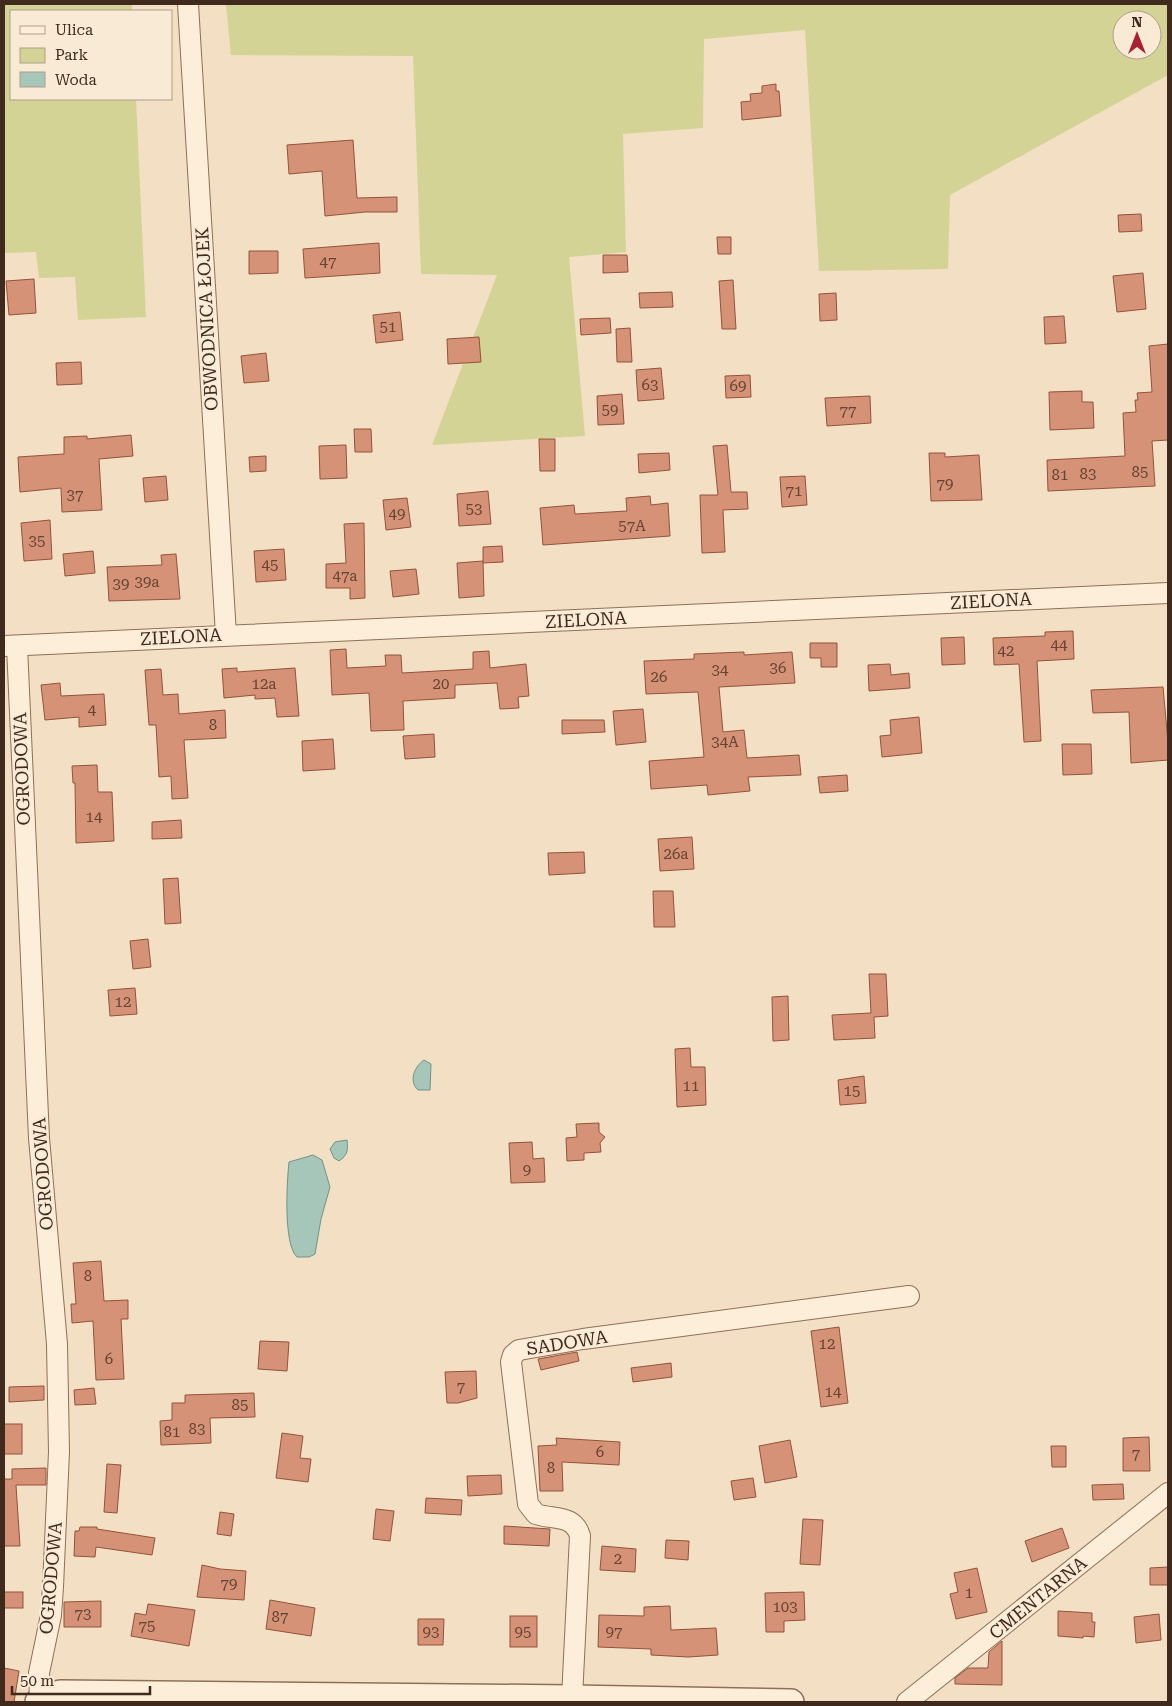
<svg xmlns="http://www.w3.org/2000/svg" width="1172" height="1706" font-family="'Roboto Serif',serif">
	<rect width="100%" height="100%" fill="#f3dfc4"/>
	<g fill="#d3d396" fill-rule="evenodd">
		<path d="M 4,4 L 132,4 L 132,11 L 11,11 L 11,99 L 136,99 L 146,317 L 78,320 L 75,277 L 39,278 L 36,252 L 4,253 Z"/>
		<path d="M 226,4 L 1168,4 L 1168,75 L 950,195 L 948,269 L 819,271 L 805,30 L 704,39 L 703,128 L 623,134 L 626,252 L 569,257 L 585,436 L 432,445 L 497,275 L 421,274 L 413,56 L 231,55 ZM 1122,20 L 1152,20 L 1152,50 L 1122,50 Z"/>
	</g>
	<g fill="#a6c6b9" stroke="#6c9586">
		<path d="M 424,1060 L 431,1064 L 430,1090 L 418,1090 C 408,1081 415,1066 424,1060 Z"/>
		<path d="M 347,1140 C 348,1150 348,1155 339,1161 L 334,1158 L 330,1149 L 335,1142 Z"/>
		<path d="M 313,1155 L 322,1160 L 330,1187 L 321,1219 L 315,1254 L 309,1257 L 297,1257 C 283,1244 287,1181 289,1162 Z"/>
	</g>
	<g fill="#d59276" stroke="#92533b">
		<path d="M 776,84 L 776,91 L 779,91 L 781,116 L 742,120 L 741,102 L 751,101 L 750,94 L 762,93 L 762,86 Z"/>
		<path d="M 353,140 L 357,198 L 397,197 L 397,212 L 365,212 L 325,216 L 322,171 L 289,174 L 287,145 Z"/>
		<path d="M 1141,214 L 1142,231 L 1119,232 L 1118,215 Z"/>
		<path d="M 717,237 L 731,237 L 731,254 L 718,254 Z"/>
		<path d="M 379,243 L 380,273 L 305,278 L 303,249 Z"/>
		<path d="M 249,251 L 278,251 L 278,273 L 249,274 Z"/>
		<path d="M 603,255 L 627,255 L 628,272 L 603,273 Z"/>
		<path d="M 1143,273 L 1146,309 L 1117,312 L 1113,276 Z"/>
		<path d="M 34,279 L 36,313 L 9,315 L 6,281 Z"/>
		<path d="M 733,280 L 736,329 L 722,329 L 719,281 Z"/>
		<path d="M 672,292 L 673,307 L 640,308 L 639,293 Z"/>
		<path d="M 836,293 L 837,320 L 820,321 L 819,294 Z"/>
		<path d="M 400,312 L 403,340 L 376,343 L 373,315 Z"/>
		<path d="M 1064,316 L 1066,343 L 1045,344 L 1044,317 Z"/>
		<path d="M 610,318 L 611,333 L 581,335 L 580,319 Z"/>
		<path d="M 630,328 L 632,362 L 617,362 L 616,329 Z"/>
		<path d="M 479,337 L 481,362 L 448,364 L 447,339 Z"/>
		<path d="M 1168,344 L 1168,440 L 1152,441 L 1155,486 L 1048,491 L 1047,460 L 1125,456 L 1123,413 L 1136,412 L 1135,400 L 1138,400 L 1137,393 L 1152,392 L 1149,346 Z"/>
		<path d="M 266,353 L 269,381 L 244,383 L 241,356 Z"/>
		<path d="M 81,362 L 82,384 L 57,385 L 56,363 Z"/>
		<path d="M 661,368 L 664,399 L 638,401 L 636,370 Z"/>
		<path d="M 750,375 L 751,397 L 726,398 L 725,376 Z"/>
		<path d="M 1082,391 L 1082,402 L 1093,402 L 1094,428 L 1050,430 L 1049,392 Z"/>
		<path d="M 622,394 L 624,424 L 598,425 L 597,396 Z"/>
		<path d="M 870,396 L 871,423 L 827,426 L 825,398 Z"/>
		<path d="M 354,429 L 371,429 L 372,452 L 355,452 Z"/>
		<path d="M 131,435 L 133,456 L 99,459 L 102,510 L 62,512 L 61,488 L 20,492 L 18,457 L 64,454 L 64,437 L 87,436 L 87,439 Z"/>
		<path d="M 539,439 L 555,439 L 555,471 L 540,471 Z"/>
		<path d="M 346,445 L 347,478 L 320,479 L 319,446 Z"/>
		<path d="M 727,445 L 731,492 L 747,492 L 748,509 L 723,510 L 725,552 L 702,553 L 700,495 L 718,495 L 713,446 Z"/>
		<path d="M 669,453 L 670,470 L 639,473 L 638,454 Z"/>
		<path d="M 929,453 L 945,453 L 945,457 L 979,455 L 982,500 L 931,501 Z"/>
		<path d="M 266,456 L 266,471 L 250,472 L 249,457 Z"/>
		<path d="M 166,476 L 168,500 L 145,502 L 143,478 Z"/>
		<path d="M 805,476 L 807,505 L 782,507 L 780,477 Z"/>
		<path d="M 488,491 L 491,524 L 459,526 L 457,494 Z"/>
		<path d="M 650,496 L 651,505 L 668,503 L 670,536 L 543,545 L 540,508 L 574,505 L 575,514 L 627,511 L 626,498 Z"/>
		<path d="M 407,498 L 411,527 L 386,530 L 383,500 Z"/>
		<path d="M 50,520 L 52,559 L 24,561 L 21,523 Z"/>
		<path d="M 364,523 L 365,598 L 350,599 L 350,588 L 326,588 L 326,564 L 346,563 L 344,524 Z"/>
		<path d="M 502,546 L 503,562 L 483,563 L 483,547 Z"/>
		<path d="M 284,549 L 286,580 L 256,582 L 254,551 Z"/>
		<path d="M 93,551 L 95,573 L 65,576 L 63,554 Z"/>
		<path d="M 176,554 L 180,599 L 109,601 L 107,567 L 162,565 L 161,555 Z"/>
		<path d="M 483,561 L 484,596 L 459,598 L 457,563 Z"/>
		<path d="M 416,569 L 419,594 L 393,597 L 390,571 Z"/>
		<path d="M 1073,631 L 1074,659 L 1037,661 L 1041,741 L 1024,742 L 1019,664 L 994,665 L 993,638 L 1045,636 L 1045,632 Z"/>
		<path d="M 964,637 L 965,664 L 942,665 L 941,638 Z"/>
		<path d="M 810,643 L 837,643 L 837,667 L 821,667 L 821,658 L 810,658 Z"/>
		<path d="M 346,649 L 347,668 L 386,666 L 385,655 L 401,655 L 402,673 L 473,669 L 473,652 L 489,651 L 490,668 L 526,664 L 529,696 L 518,697 L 519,708 L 500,709 L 497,683 L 455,685 L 455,698 L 403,701 L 404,730 L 371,731 L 369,693 L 332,695 L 330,650 Z"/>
		<path d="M 744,652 L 744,655 L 792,652 L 795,683 L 719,687 L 723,732 L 744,730 L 747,758 L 799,755 L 801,775 L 748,777 L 750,791 L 708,795 L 707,785 L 651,789 L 649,761 L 704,757 L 698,692 L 646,694 L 644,661 L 694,659 L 694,654 Z"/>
		<path d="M 890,664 L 891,675 L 909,673 L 910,688 L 869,691 L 868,665 Z"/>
		<path d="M 237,668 L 237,672 L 295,668 L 299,716 L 277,717 L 275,698 L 255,699 L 255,695 L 224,698 L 222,669 Z"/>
		<path d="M 161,669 L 163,695 L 178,694 L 179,714 L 225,710 L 226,738 L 184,740 L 188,798 L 172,799 L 171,776 L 159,777 L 156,725 L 149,725 L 145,670 Z"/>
		<path d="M 60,683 L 61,696 L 104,694 L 106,725 L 79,727 L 79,717 L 45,720 L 41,685 Z"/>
		<path d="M 1163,687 L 1168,742 L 1168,760 L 1131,763 L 1129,712 L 1093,713 L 1091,690 Z"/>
		<path d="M 643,709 L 646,742 L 616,745 L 613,711 Z"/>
		<path d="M 919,717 L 922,753 L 882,757 L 880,736 L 891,735 L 890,720 Z"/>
		<path d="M 562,720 L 604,720 L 605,732 L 562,734 Z"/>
		<path d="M 434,734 L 435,757 L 405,759 L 403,736 Z"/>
		<path d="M 333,739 L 335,769 L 303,771 L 302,741 Z"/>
		<path d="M 1062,744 L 1091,744 L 1092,774 L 1063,775 Z"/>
		<path d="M 97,765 L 98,792 L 112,792 L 114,841 L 76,843 L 75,783 L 73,783 L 72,766 Z"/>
		<path d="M 847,775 L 848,791 L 820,793 L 818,777 Z"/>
		<path d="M 181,820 L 182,838 L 152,839 L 152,822 Z"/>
		<path d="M 692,837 L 694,869 L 660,871 L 658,839 Z"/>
		<path d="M 584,852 L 585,873 L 549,875 L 548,853 Z"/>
		<path d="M 178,878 L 181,923 L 165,924 L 163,879 Z"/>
		<path d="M 653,891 L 673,891 L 675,927 L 654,927 Z"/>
		<path d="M 148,939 L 151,967 L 133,969 L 130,941 Z"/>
		<path d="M 869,974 L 886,974 L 888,1016 L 874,1017 L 875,1038 L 834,1040 L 832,1015 L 871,1013 Z"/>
		<path d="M 135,988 L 137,1014 L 110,1016 L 108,990 Z"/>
		<path d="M 788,996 L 789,1040 L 773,1041 L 772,997 Z"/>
		<path d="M 690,1048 L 691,1067 L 705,1067 L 706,1105 L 677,1107 L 675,1049 Z"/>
		<path d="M 864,1076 L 866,1103 L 840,1105 L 838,1080 Z"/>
		<path d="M 599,1123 L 599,1132 L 605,1137 L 600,1143 L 601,1152 L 584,1153 L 584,1160 L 567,1161 L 566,1138 L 577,1137 L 576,1124 Z"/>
		<path d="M 532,1142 L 533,1159 L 544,1158 L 545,1182 L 511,1183 L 509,1143 Z"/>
		<path d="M 101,1261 L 104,1301 L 128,1300 L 128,1319 L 121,1319 L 124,1379 L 96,1380 L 93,1321 L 72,1323 L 71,1304 L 76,1304 L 73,1263 Z"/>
		<path d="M 839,1327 L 848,1403 L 821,1407 L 811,1331 Z"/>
		<path d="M 260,1341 L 289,1342 L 287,1371 L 258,1369 Z"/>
		<path d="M 577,1352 L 579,1361 L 541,1370 L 538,1359 Z"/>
		<path d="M 671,1363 L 672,1377 L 633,1382 L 631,1368 Z"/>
		<path d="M 476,1371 L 477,1398 L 458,1403 L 447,1403 L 445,1372 Z"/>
		<path d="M 44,1386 L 44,1400 L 9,1402 L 9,1387 Z"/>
		<path d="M 94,1388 L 96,1404 L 75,1405 L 74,1390 Z"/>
		<path d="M 254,1393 L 255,1417 L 210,1418 L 211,1443 L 161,1445 L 160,1421 L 172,1420 L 172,1403 L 185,1403 L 185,1395 Z"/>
		<rect x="4" y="1424" width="18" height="30"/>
		<path d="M 282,1433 L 303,1436 L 300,1458 L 311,1459 L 308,1482 L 276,1478 Z"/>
		<path d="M 1149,1437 L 1150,1471 L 1123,1471 L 1123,1438 Z"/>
		<path d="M 556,1438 L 620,1442 L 619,1465 L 562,1462 L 563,1491 L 540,1491 L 538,1446 L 557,1445 Z"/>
		<path d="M 790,1440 L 797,1477 L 765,1483 L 759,1446 Z"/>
		<path d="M 1051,1446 L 1066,1446 L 1066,1467 L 1052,1467 Z"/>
		<path d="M 107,1464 L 121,1465 L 117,1513 L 104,1512 Z"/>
		<path d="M 46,1468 L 46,1485 L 16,1485 L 20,1546 L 4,1546 L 4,1479 L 12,1479 L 12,1469 Z"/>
		<path d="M 501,1475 L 502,1494 L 468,1496 L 467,1476 Z"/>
		<path d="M 753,1478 L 756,1497 L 734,1500 L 731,1481 Z"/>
		<path d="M 1123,1484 L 1124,1499 L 1093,1500 L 1092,1485 Z"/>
		<path d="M 426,1498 L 462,1500 L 461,1515 L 425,1513 Z"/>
		<path d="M 376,1509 L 394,1511 L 390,1541 L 373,1539 Z"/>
		<path d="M 220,1512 L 234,1514 L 231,1536 L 217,1534 Z"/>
		<path d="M 803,1519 L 823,1520 L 820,1565 L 800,1564 Z"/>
		<path d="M 504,1526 L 550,1529 L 549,1546 L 504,1544 Z"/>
		<path d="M 80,1527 L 97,1527 L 97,1529 L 155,1538 L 152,1555 L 96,1547 L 95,1557 L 74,1556 L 75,1531 L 79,1531 Z"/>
		<path d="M 1062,1528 L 1069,1548 L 1032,1562 L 1025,1541 Z"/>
		<path d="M 666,1540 L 689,1541 L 688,1560 L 665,1558 Z"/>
		<path d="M 602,1546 L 636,1549 L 635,1572 L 600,1570 Z"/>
		<path d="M 202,1565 L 220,1569 L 246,1571 L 244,1600 L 197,1597 Z"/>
		<path d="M 1168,1567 L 1168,1585 L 1150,1585 L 1150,1568 Z"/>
		<path d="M 977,1568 L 987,1612 L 956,1619 L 950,1594 L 958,1592 L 954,1573 Z"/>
		<rect x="4" y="1592" width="19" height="16"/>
		<path d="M 804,1592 L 805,1620 L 784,1621 L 784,1632 L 766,1632 L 765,1593 Z"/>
		<path d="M 270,1600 L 315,1608 L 311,1636 L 266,1629 Z"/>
		<path d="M 101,1601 L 101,1627 L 64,1627 L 64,1602 Z"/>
		<path d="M 148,1604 L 195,1610 L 189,1646 L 131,1636 L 135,1613 L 146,1615 Z"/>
		<path d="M 670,1606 L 671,1630 L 716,1628 L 718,1655 L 688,1657 L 651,1655 L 651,1649 L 598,1647 L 599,1615 L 644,1616 L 644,1607 Z"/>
		<path d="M 1058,1611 L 1092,1613 L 1092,1622 L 1095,1622 L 1094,1637 L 1083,1636 L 1083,1638 L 1058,1636 Z"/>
		<path d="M 1159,1614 L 1161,1640 L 1136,1643 L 1134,1617 Z"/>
		<rect x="510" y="1616" width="27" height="31"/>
		<path d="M 418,1619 L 444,1619 L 443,1645 L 418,1645 Z"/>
		<path d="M 1002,1641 L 1002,1685 L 955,1684 L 955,1678 L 968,1668 L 988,1668 L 989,1652 Z"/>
		<path d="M 4,1668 L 19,1671 L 14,1702 L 4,1702 Z"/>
	</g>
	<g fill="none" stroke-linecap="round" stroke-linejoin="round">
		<g stroke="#906f58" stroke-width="22">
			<g id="minor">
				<path d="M 188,4 L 226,635"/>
				<path d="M 4,646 L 1168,593"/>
				<path d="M 17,646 L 39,1138 L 57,1344 L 59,1452 L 53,1587 L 51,1615 L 39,1673 L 40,1701"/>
				<path d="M 572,1698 L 580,1536 C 574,1514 553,1520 536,1514 L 528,1504 L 511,1362 L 513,1355 L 519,1350 L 583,1339 L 909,1296"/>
				<path d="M 907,1702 L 1168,1493"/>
			</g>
		</g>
		<g stroke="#906f58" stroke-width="28">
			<path id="tertiary" d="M 38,1702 L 45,1697 L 60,1693 L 572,1698 L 791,1702"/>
		</g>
		<use href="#minor" stroke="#fceed9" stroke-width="20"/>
		<use href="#tertiary" stroke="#fceed9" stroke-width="25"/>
	</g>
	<g text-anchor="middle" stroke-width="4" stroke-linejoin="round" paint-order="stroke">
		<g font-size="15" fill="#644433">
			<text x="328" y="267">47</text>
			<text x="388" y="332">51</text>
			<text x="650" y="390">63</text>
			<text x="738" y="391">69</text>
			<text x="610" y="415">59</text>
			<text x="848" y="416">77</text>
			<text x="1140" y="477">85</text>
			<text x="1088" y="479">83</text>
			<text x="1060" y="480">81</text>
			<text x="945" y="489">79</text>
			<text x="794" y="496">71</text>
			<text x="75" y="500">37</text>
			<text x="474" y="514">53</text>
			<text x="397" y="519">49</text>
			<text x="632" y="531">57A</text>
			<text x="37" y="546">35</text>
			<text x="270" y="570">45</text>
			<text x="345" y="581">47a</text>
			<text x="147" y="587">39a</text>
			<text x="121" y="589">39</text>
			<text x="1059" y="650">44</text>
			<text x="1006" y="656">42</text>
			<text x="778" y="673">36</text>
			<text x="720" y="675">34</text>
			<text x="659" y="682">26</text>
			<text x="264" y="689">12a</text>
			<text x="441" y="689">20</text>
			<text x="92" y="715">4</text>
			<text x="213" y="730">8</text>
			<text x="725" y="747">34A</text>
			<text x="94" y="822">14</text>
			<text x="676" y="859">26a</text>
			<text x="123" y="1007">12</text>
			<text x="691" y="1091">11</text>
			<text x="852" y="1096">15</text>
			<text x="527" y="1175">9</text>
			<text x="88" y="1281">8</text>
			<text x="827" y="1349">12</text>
			<text x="109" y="1364">6</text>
			<text x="461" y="1392">7</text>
			<text x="833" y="1397">14</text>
			<text x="240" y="1410">85</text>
			<text x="197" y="1434">83</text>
			<text x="172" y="1437">81</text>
			<text x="600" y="1457">6</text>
			<text x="1136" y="1459">7</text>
			<text x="551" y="1473">8</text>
			<text x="618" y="1564">2</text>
			<text x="229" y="1589">79</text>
			<text x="969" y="1598">1</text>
			<text x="785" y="1612">103</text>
			<text x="83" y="1619">73</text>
			<text x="280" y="1622">87</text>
			<text x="147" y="1631">75</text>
			<text x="431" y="1637">93</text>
			<text x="523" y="1637">95</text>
			<text x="614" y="1637">97</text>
		</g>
		<g font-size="18" fill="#3f2a1d" stroke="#f9ead5">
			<text transform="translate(207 319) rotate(-93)" y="6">OBWODNICA ŁOJEK</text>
			<text transform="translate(991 601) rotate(-3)" y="6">ZIELONA</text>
			<text transform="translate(586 620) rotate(-3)" y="6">ZIELONA</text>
			<text transform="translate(181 637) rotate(-3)" y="6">ZIELONA</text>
			<text transform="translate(22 769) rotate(-92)" y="6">OGRODOWA</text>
			<text transform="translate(43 1174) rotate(-94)" y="6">OGRODOWA</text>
			<text transform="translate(567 1343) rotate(-9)" y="6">SADOWA</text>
			<text transform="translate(51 1578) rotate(-85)" y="6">OGRODOWA</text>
			<text transform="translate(1038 1598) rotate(-39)" y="6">CMENTARNA</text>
		</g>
	</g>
	<rect width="1172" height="1706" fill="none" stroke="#3f2a1d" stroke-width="10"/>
	<rect x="10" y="10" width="162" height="90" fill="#f9ead5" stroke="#af9d8b"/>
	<rect x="20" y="26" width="25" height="8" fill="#fceed9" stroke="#af9d8b"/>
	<text x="55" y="35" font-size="15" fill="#3f2a1d">Ulica</text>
	<rect x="20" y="48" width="25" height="15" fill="#d3d396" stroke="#af9d8b"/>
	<text x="55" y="60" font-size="15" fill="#3f2a1d">Park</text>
	<rect x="20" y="72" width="25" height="15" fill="#a6c6b9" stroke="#af9d8b"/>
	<text x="55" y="85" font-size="15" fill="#3f2a1d">Woda</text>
	<g transform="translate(1137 35)"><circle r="24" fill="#f9ead5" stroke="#af9d8b"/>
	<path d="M0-4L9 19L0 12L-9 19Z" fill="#a62132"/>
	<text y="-8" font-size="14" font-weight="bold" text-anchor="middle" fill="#3f2a1d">N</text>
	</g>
	<path d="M12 1686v8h138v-8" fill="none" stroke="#3f2a1d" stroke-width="2.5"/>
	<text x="20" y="1686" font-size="15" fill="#3f2a1d" stroke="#f9ead5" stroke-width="4" paint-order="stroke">50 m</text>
</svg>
